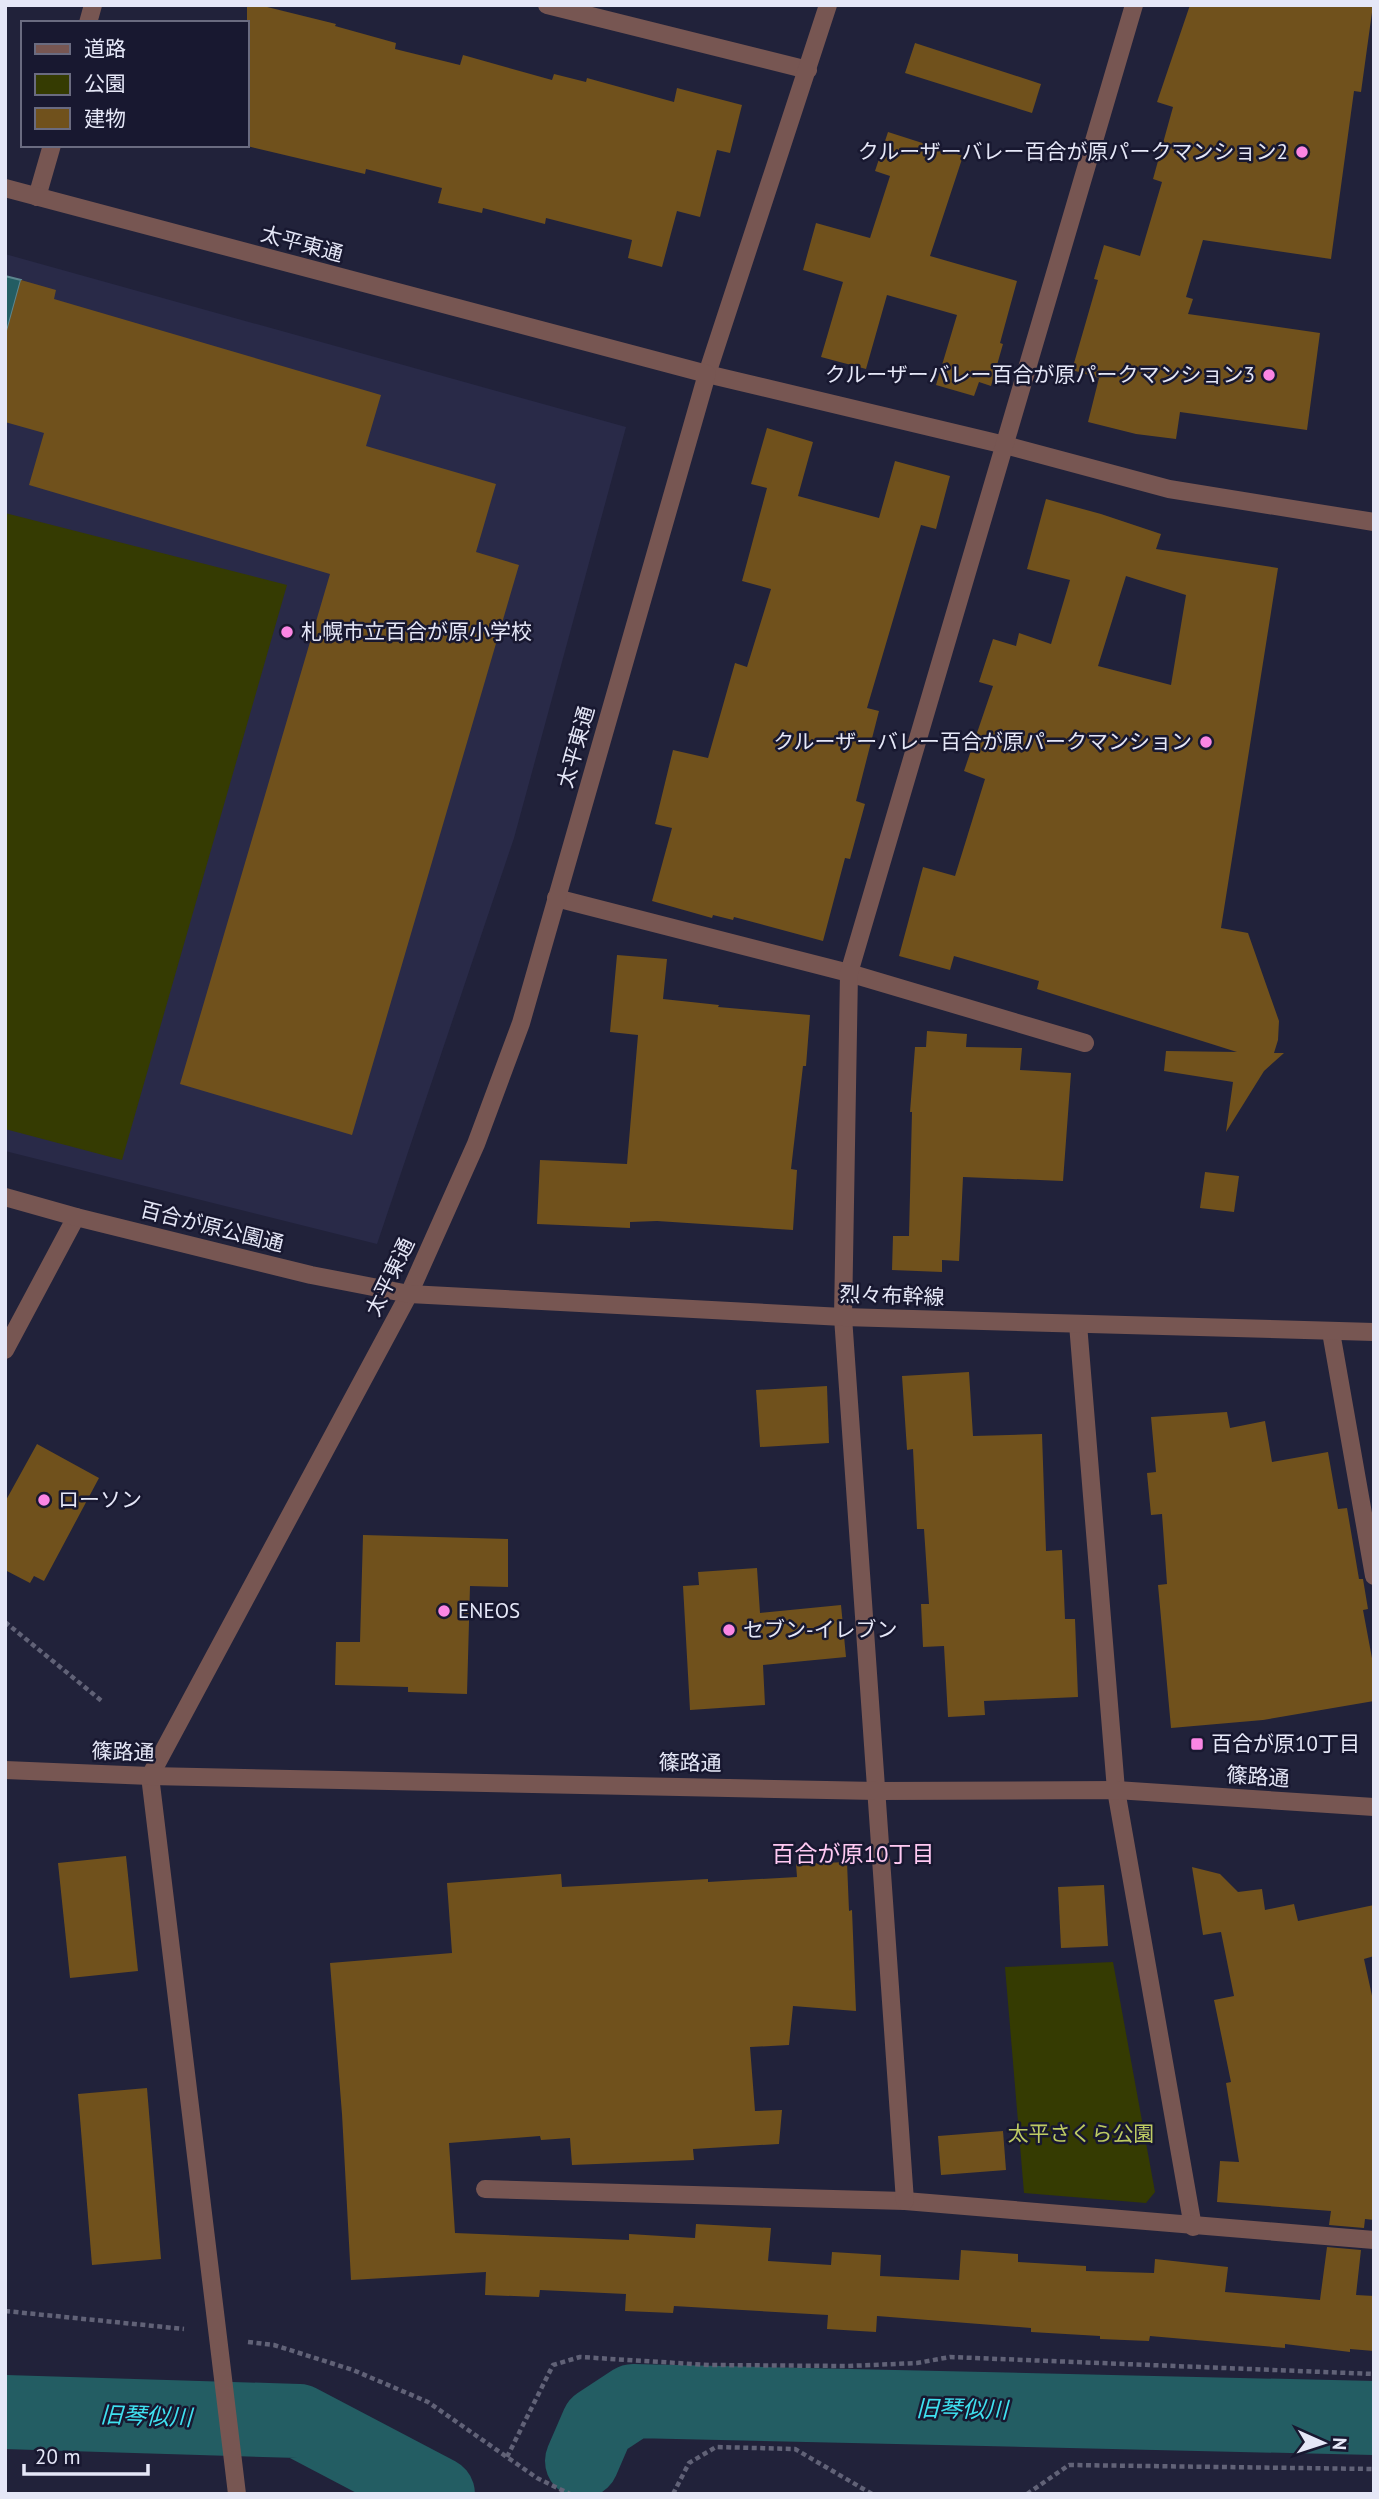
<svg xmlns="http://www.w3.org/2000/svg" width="1379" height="2499" font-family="'PT Sans','Noto Sans JP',sans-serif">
	<rect width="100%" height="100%" fill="#21223a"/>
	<path fill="#292a48" d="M 5,254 L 626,427 L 514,838 L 377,1244 L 5,1151 Z"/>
	<g fill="#353b02">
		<path d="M 5,513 L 287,585 L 122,1160 L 5,1129 Z"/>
		<path d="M 1113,1962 L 1155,2192 L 1146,2203 L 1024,2193 L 1005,1967 Z"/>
	</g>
	<path fill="#235d63" stroke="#5d868f" stroke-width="2" d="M 5,276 L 21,280 L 5,338 Z"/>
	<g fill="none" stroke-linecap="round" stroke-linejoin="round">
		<g stroke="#235d63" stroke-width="74">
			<path d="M 5,2412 L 299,2421 L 438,2494"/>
			<path d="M 582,2461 L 598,2424 L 633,2401 L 1374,2418"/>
		</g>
	</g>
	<g fill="#70511c" fill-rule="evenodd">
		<path d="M 247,5 L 259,5 L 336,24 L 335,26 L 396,43 L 395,49 L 460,65 L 463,55 L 552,80 L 554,74 L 586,82 L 587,78 L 674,102 L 677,88 L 742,105 L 730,153 L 717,150 L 700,217 L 677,211 L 662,267 L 628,258 L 632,240 L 546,218 L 545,224 L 483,208 L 482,213 L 438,203 L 442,188 L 366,169 L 365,174 L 247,146 Z"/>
		<path d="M 1190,5 L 1373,5 L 1361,92 L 1354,91 L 1331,259 L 1203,240 L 1186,297 L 1193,299 L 1188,314 L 1320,333 L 1307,430 L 1180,412 L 1176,439 L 1136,434 L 1088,422 L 1099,378 L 1072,370 L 1098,280 L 1094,279 L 1104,245 L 1140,256 L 1162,182 L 1153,179 L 1173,107 L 1157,102 Z"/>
		<path d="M 915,43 L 1041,84 L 1032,113 L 905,73 Z"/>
		<path d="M 888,132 L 963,156 L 930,256 L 1017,281 L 1000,343 L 1003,344 L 991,386 L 979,382 L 974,396 L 936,385 L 957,315 L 887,295 L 866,369 L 821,357 L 843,282 L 803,270 L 816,223 L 870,238 L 890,176 L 875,171 Z"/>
		<path d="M 21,280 L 56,290 L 54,299 L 381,395 L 366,446 L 496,484 L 476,552 L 519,565 L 352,1135 L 180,1084 L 330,574 L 29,485 L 44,433 L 5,422 L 5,338 Z"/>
		<path d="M 767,428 L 813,442 L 798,496 L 879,518 L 895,461 L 950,476 L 936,529 L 921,525 L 867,708 L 879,711 L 856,801 L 865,804 L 850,859 L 845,858 L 823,941 L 734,917 L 733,920 L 713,915 L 712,918 L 652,901 L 672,828 L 655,824 L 673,750 L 708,758 L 735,663 L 747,667 L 771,589 L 742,581 L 767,488 L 751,484 Z"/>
		<path d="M 1046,499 L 1101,514 L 1161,534 L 1156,549 L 1278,568 L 1221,928 L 1248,933 L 1279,1021 L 1278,1040 L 1274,1053 L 1284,1053 L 1264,1071 L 1226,1132 L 1233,1082 L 1164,1071 L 1166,1051 L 1237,1052 L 1037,989 L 1039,981 L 954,956 L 950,970 L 899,956 L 923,867 L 955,876 L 985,779 L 964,771 L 993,686 L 979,682 L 993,639 L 1016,646 L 1019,633 L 1051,644 L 1070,580 L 1027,569 ZM 1126,576 L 1186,595 L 1171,685 L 1098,666 Z"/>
		<path d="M 617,955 L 667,959 L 663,999 L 719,1005 L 718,1007 L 810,1015 L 806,1066 L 803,1066 L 791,1169 L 797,1170 L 793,1230 L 657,1221 L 630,1222 L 630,1228 L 537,1224 L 540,1160 L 627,1164 L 638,1035 L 610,1032 Z"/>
		<path d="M 927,1031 L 967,1034 L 966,1047 L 1022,1048 L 1020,1070 L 1071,1073 L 1063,1181 L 963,1177 L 959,1261 L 942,1260 L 942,1272 L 892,1270 L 893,1236 L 909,1236 L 912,1112 L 910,1112 L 915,1047 L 926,1047 Z"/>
		<path d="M 1205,1172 L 1239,1176 L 1234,1212 L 1200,1208 Z"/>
		<path d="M 969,1372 L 973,1436 L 1042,1434 L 1046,1551 L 1062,1550 L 1065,1619 L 1075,1619 L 1078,1697 L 984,1701 L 985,1715 L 948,1717 L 944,1646 L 923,1647 L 921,1604 L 929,1604 L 924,1529 L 917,1529 L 913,1449 L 907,1450 L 902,1376 Z"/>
		<path d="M 827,1386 L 829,1443 L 760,1447 L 756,1390 Z"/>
		<path d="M 1227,1412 L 1230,1428 L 1265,1421 L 1272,1462 L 1328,1452 L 1338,1509 L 1347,1508 L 1359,1579 L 1363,1579 L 1368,1609 L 1363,1610 L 1374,1669 L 1374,1701 L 1263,1720 L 1171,1728 L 1158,1585 L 1167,1584 L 1162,1514 L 1151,1515 L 1147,1473 L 1156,1472 L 1151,1417 Z"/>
		<path d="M 37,1444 L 99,1478 L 44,1581 L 34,1576 L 30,1583 L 5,1570 L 5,1502 Z"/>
		<path d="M 363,1535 L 508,1539 L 508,1587 L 470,1586 L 467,1694 L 408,1692 L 408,1687 L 335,1685 L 336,1642 L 360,1642 Z"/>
		<path d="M 757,1568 L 760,1613 L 841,1605 L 846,1657 L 763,1665 L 765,1705 L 690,1710 L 683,1586 L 699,1585 L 698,1572 Z"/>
		<path d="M 126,1856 L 138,1971 L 70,1978 L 58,1863 Z"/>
		<path d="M 847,1862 L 849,1911 L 852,1910 L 856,2011 L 793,2006 L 789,2045 L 750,2047 L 755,2111 L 782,2110 L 779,2144 L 693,2149 L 694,2160 L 572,2165 L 570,2138 L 541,2140 L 540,2136 L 449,2143 L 455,2233 L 629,2240 L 629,2234 L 695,2238 L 696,2224 L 771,2228 L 768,2261 L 831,2265 L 832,2252 L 881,2255 L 880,2276 L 959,2280 L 961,2250 L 1018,2254 L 1018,2262 L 1086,2266 L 1086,2271 L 1154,2273 L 1155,2259 L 1228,2267 L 1225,2292 L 1320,2300 L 1327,2247 L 1361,2250 L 1356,2295 L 1374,2296 L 1374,2351 L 1350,2349 L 1350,2352 L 1285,2344 L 1285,2348 L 1150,2336 L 1149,2341 L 1100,2339 L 1100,2336 L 1031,2332 L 1031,2328 L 877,2316 L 876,2332 L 827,2329 L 828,2315 L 674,2306 L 673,2313 L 625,2311 L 626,2294 L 540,2290 L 539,2297 L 485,2295 L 486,2272 L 351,2280 L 342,2114 L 330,1963 L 452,1953 L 447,1883 L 561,1874 L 562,1887 L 708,1879 L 708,1882 L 797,1877 L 796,1864 Z"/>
		<path d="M 1192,1867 L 1220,1874 L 1238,1892 L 1262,1889 L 1265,1910 L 1294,1904 L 1298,1921 L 1374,1905 L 1374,1956 L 1364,1959 L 1374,2005 L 1374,2220 L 1365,2219 L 1364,2228 L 1329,2225 L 1331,2211 L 1217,2202 L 1220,2161 L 1239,2162 L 1226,2083 L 1231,2082 L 1214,2000 L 1234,1996 L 1221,1932 L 1203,1935 Z"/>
		<path d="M 1104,1885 L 1108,1946 L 1061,1948 L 1058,1887 Z"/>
		<path d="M 147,2088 L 161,2259 L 92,2265 L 78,2094 Z"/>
		<path d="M 1003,2131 L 1006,2170 L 941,2175 L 938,2136 Z"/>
	</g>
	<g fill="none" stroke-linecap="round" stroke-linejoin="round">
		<g stroke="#616277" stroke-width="4.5" stroke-dasharray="5 3.5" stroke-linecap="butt">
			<path d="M 5,1622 L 103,1702"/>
			<path d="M 5,2311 L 184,2329"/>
			<path d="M 248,2342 L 274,2345 L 353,2370 L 428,2402 L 537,2478 L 570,2494"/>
			<path d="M 507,2457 L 553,2365 L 580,2357 L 709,2365 L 848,2366 L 917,2363 L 950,2357 L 1374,2374"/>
			<path d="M 673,2494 L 689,2463 L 716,2447 L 795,2449 L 872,2494"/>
			<path d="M 1027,2494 L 1069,2465 L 1374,2469"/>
		</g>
		<g stroke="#775652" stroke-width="18">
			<path d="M 547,5 L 808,70"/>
			<path d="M 828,5 L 707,374 L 1005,445 L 1169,489 L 1374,522"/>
			<path d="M 88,23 L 93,5"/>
			<path d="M 37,197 L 52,145"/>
			<path d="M 556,898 L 849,973 L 1085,1043"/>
			<path d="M 1078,1324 L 1116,1790 L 1193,2227"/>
			<path d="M 1331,1332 L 1374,1576"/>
			<path d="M 5,1350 L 76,1217"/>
			<path d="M 150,1776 L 237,2494"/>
			<path d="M 485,2189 L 905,2201 L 1374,2240"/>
			<path d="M 905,2201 L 843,1317 L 849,973 L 1134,5"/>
		</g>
		<g stroke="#775652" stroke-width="18">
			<path d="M 5,188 L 707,374 L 521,1023 L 476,1144 L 409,1294 L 150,1776"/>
			<path d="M 5,1197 L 76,1217 L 311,1275 L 409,1294 L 843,1317 L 1374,1332"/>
			<path d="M 5,1770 L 150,1776 L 877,1791 L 1116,1790 L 1374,1807"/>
		</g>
	</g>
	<g fill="#fb86e4" stroke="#181830" stroke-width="2.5">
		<circle cx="1302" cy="152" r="7"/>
		<circle cx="1269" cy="375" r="7"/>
		<circle cx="287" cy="632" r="7"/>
		<circle cx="1206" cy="742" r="7"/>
		<circle cx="44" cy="1500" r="7"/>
		<circle cx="444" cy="1611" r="7"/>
		<circle cx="729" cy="1630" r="7"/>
		<rect x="1190" y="1737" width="14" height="14" rx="3.5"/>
	</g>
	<g text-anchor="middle" stroke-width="5" stroke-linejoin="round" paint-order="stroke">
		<g font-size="21" fill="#e5e7f7" stroke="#181830" text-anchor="start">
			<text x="1288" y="159" text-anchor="end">クルーザーバレー百合が原パークマンション2</text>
			<text x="1255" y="382" text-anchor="end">クルーザーバレー百合が原パークマンション3</text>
			<text x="301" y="639">札幌市立百合が原小学校</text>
			<text x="1192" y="749" text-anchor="end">クルーザーバレー百合が原パークマンション</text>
			<text x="58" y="1507">ローソン</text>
			<text x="458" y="1618">ENEOS</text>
			<text x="743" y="1637">セブン-イレブン</text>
			<text x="1211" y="1751">百合が原10丁目</text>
		</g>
		<g font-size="21" fill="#e5e7f7" stroke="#181830">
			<text transform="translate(302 244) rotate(15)" y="7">太平東通</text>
			<text transform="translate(576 747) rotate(-74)" y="7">太平東通</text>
			<text transform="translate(212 1227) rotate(14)" y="7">百合が原公園通</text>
			<text transform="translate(390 1277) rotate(-64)" y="7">太平東通</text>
			<text transform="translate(892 1296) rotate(2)" y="7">烈々布幹線</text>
			<text transform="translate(123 1752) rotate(2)" y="7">篠路通</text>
			<text transform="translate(690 1763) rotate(1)" y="7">篠路通</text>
			<text transform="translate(1258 1777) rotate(4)" y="7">篠路通</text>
		</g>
		<g font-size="21" fill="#becb63" stroke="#181830">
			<text x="1081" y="2141">太平さくら公園</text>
		</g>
		<g font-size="23" fill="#ffc9f2" stroke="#181830">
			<text x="853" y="1862">百合が原10丁目</text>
		</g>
		<g font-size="23" font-style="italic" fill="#3fe1f0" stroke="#181830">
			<text transform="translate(962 2409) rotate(1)" y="8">旧琴似川</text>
			<text transform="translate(146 2416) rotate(2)" y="8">旧琴似川</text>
		</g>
	</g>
	<rect width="1379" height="2499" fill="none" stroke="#e5e7f7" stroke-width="14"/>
	<rect x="21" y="21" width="228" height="126" fill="#181830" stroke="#6a6b80" stroke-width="2"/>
	<rect x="35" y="44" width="35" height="10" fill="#775652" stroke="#6a6b80" stroke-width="2"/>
	<text x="84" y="56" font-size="21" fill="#e5e7f7">道路</text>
	<rect x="35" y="74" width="35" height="21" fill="#353b02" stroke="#6a6b80" stroke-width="2"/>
	<text x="84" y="91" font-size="21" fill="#e5e7f7">公園</text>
	<rect x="35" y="108" width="35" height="21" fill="#70511c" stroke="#6a6b80" stroke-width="2"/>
	<text x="84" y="126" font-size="21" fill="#e5e7f7">建物</text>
	<g transform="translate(1323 2443) rotate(93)" stroke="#181830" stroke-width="5" paint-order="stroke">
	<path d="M0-5L12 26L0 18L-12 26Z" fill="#e5e7f7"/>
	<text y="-10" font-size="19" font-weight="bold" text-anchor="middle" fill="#e5e7f7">N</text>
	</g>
	<path d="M24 2464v10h124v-10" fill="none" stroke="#e5e7f7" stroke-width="3.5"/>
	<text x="35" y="2464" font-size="21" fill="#e5e7f7" stroke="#181830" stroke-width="5" paint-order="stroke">20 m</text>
</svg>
